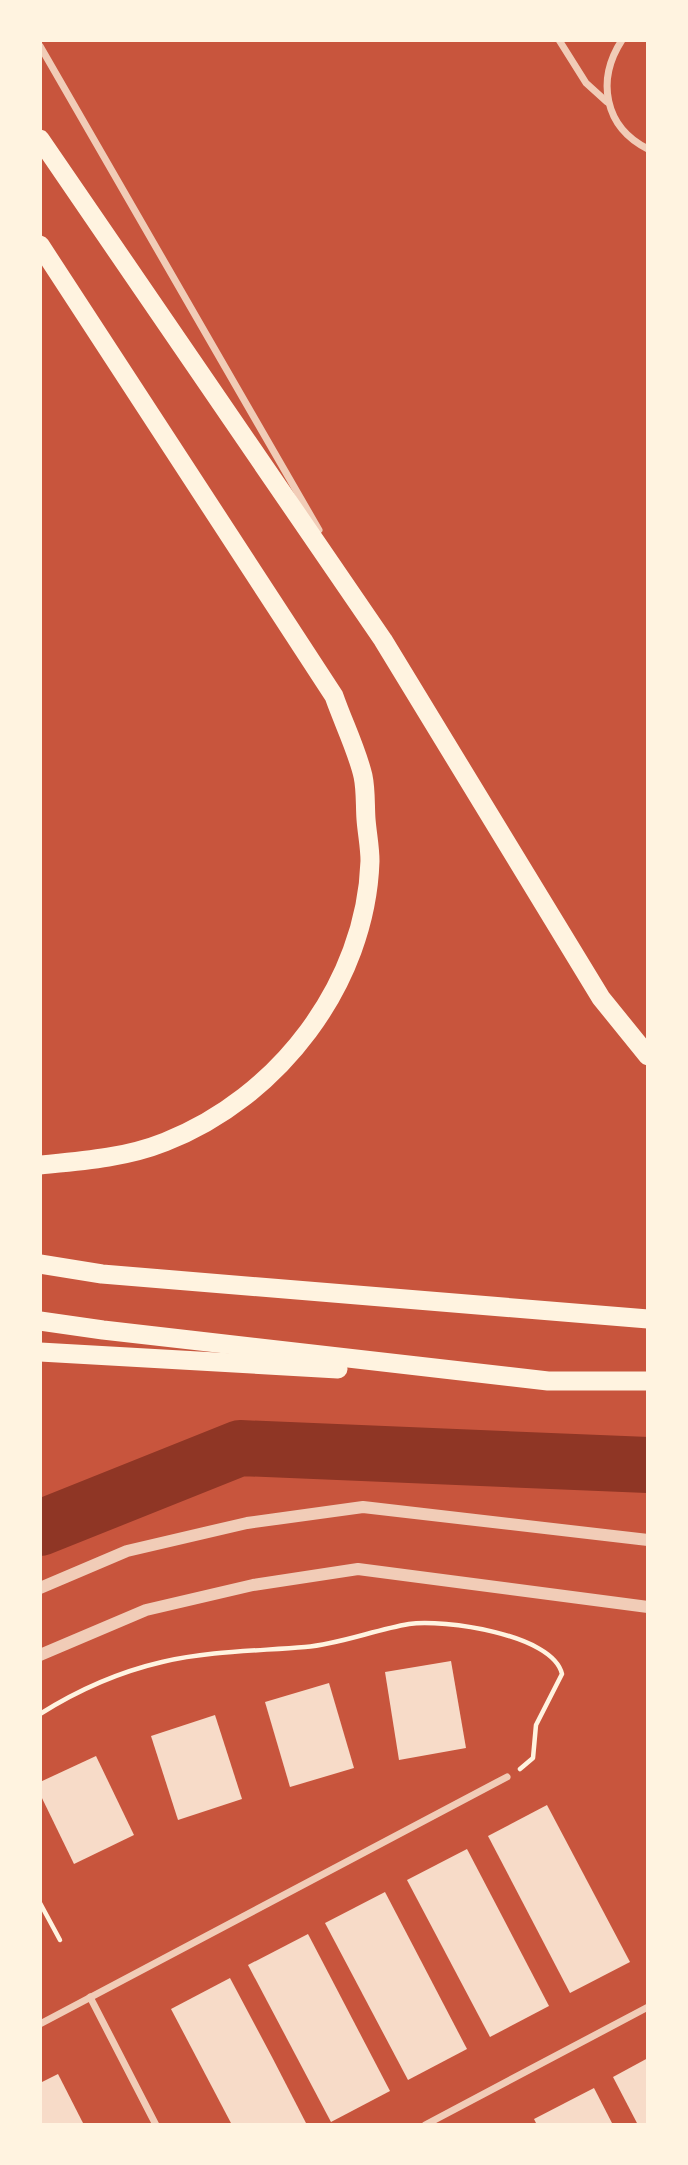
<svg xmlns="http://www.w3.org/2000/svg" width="688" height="2165" font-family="'Noto Serif',serif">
	<rect width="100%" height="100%" fill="#c8553d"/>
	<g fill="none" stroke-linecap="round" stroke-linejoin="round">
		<path stroke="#8f3625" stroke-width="56" d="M 40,1528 L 240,1448 L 648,1465"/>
	</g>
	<g fill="#f7dbc8">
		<path d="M 451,1661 L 466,1748 L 399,1760 L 385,1672 Z"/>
		<path d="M 329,1683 L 354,1768 L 290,1787 L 265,1702 Z"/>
		<path d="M 215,1715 L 242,1799 L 178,1820 L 151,1736 Z"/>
		<path d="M 96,1756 L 134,1835 L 74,1864 L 40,1794 L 40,1782 Z"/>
		<path d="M 547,1805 L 630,1962 L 570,1993 L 488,1836 Z"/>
		<path d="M 467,1849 L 549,2006 L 490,2037 L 407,1880 Z"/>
		<path d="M 385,1892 L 467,2049 L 408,2080 L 325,1923 Z"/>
		<path d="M 308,1934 L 390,2091 L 331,2122 L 248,1965 Z"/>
		<path d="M 230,1978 L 272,2057 L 307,2125 L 232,2125 L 171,2009 Z"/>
		<path d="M 648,2058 L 648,2125 L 638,2125 L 613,2077 Z"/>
		<path d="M 58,2074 L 84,2125 L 40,2125 L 40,2083 Z"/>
		<path d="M 594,2088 L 613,2125 L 537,2125 L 534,2119 Z"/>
	</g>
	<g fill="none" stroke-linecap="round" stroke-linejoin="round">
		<g stroke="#fff3e0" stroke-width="4.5">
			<path d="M 40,1714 C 78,1690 119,1672 162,1662 C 209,1651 257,1651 305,1647 C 340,1644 374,1630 409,1624 C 443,1619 553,1634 562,1674 L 536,1725 L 533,1758 L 520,1769"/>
			<path d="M 40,1903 L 60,1940"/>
		</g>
		<g stroke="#f1ccb7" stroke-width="7">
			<path d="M 559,40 L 586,83 L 607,102"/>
			<path d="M 622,40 C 596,80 604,127 648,149"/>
			<path d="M 40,46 L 319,530"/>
			<path d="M 90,1997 L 156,2125"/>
			<path d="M 40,2024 L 507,1777"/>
			<path d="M 425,2125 L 648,2007"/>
		</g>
		<g stroke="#f1ccb7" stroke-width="12">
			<path d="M 40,1588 L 127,1551 L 247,1523 L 363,1507 L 648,1540"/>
			<path d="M 40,1655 L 146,1610 L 253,1585 L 358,1569 L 648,1607"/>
		</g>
		<g stroke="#fff3e0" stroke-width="19">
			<path d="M 40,139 L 383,640 L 601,998 L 648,1056"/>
			<path d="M 40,245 L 334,696 C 343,722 357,750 363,776 C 366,790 365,805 366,819 C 367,833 370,847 370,861 C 366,984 278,1098 165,1142 C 125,1158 82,1161 40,1165"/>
			<path d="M 40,1264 L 102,1274 L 648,1319"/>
			<path d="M 40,1321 L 103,1330 L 548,1381 L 648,1381"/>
			<path d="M 40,1352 L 338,1369"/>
		</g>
	</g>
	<rect width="688" height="2165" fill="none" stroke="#fff3e0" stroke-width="84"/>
</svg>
